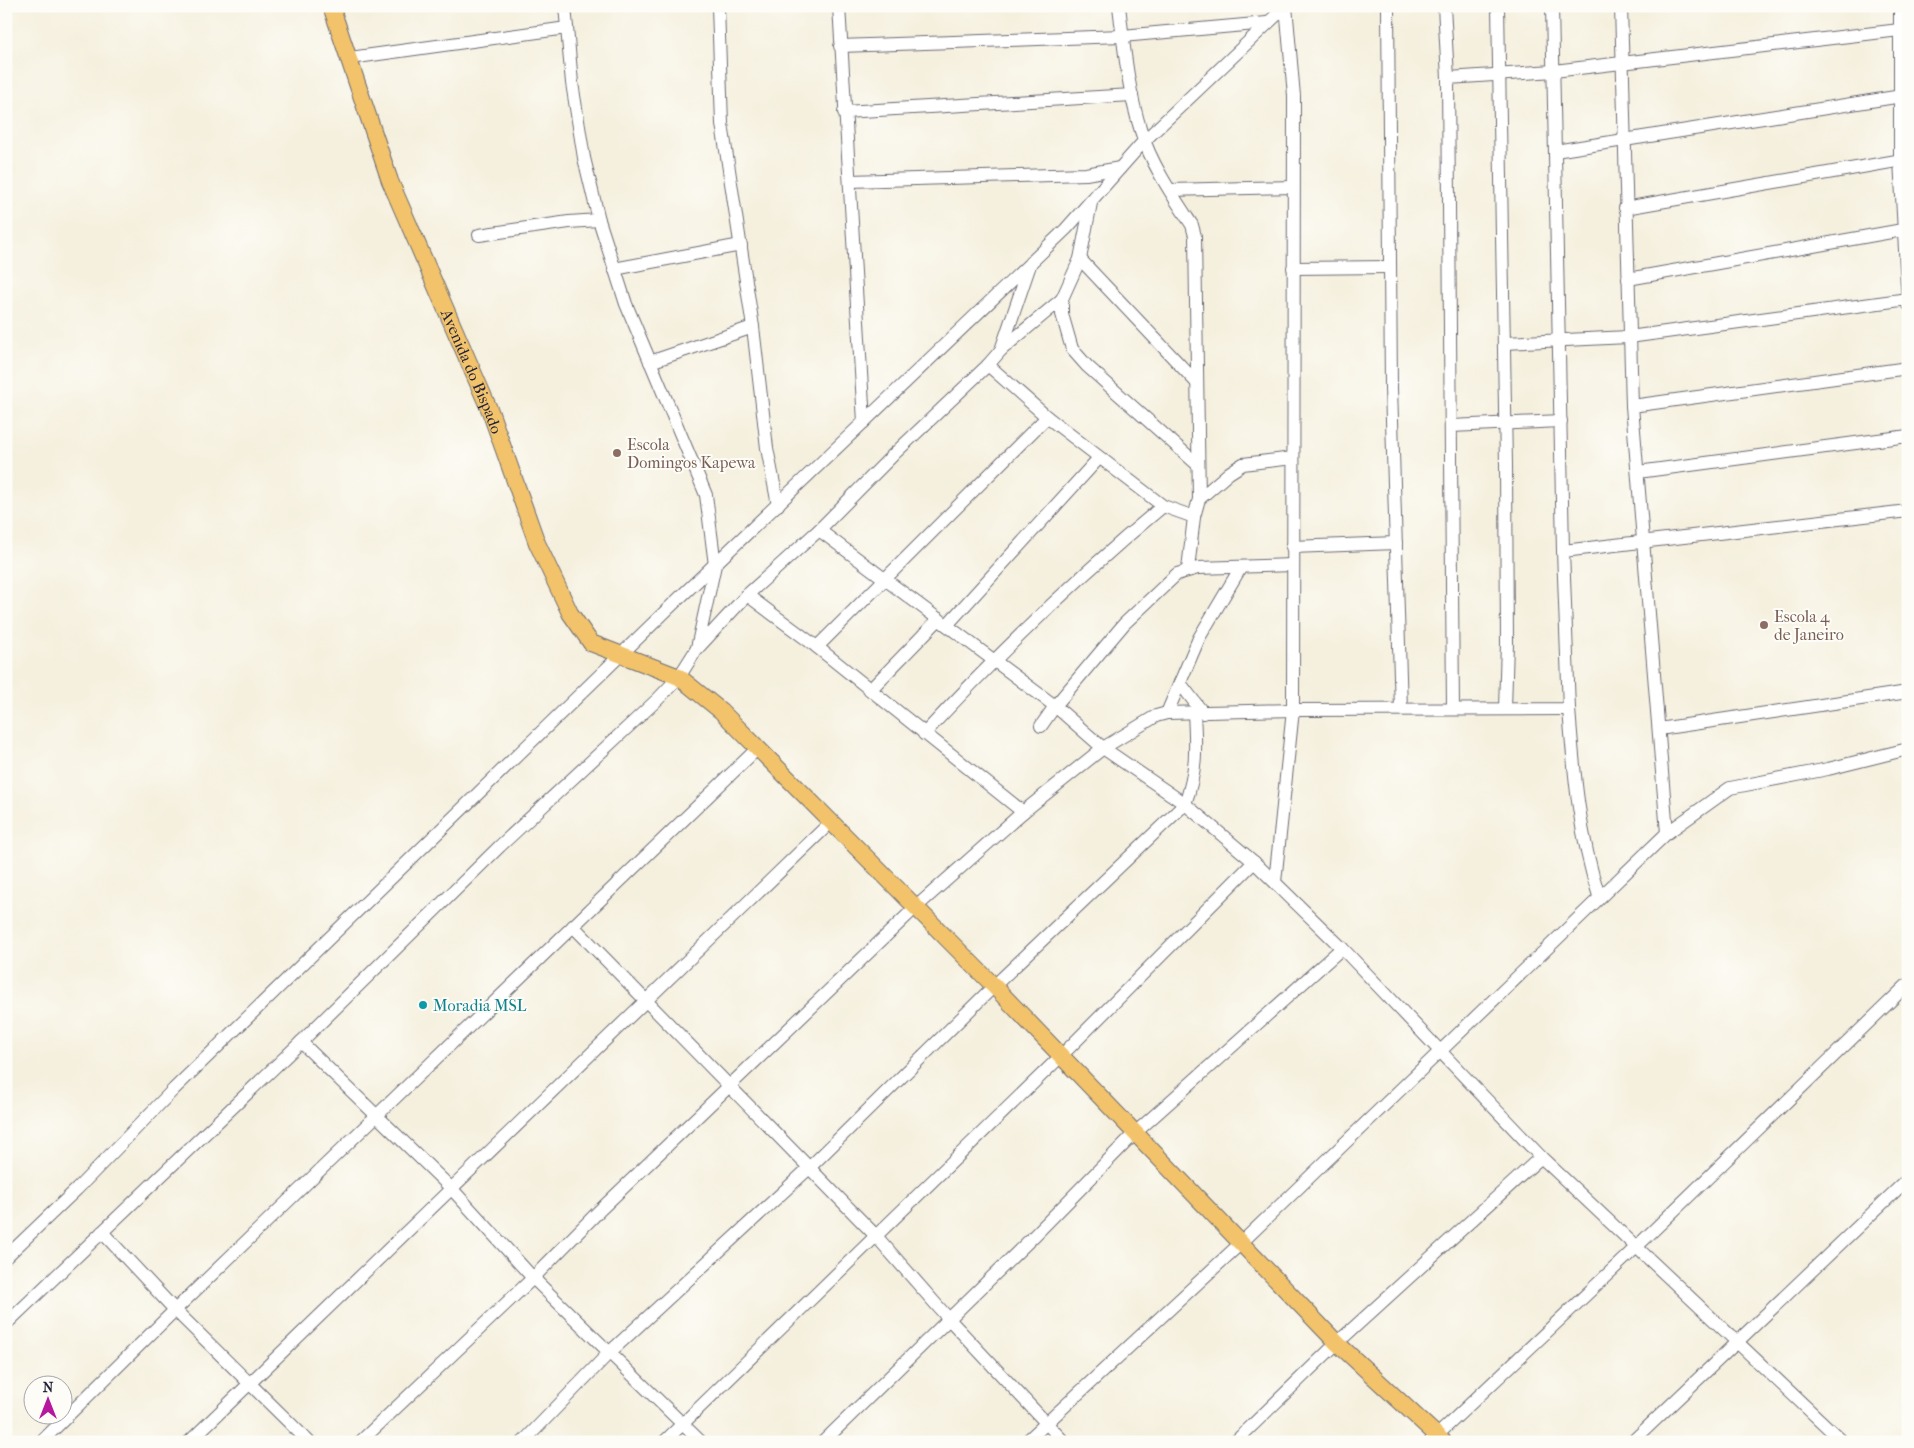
<svg xmlns="http://www.w3.org/2000/svg" width="1914" height="1448" font-family="'IM FELL French Canon',serif">
	<rect width="100%" height="100%" fill="#fdfcf7"/>
	<filter id="ink" filterUnits="userSpaceOnUse"><feTurbulence type="fractalNoise" baseFrequency=".02" numOctaves="2"/><feDisplacementMap in="SourceGraphic" scale="10" xChannelSelector="R" yChannelSelector="G"/><feConvolveMatrix kernelMatrix="1 2 1 2 8 2 1 2 1" color-interpolation-filters="sRGB"/></filter>
	<filter id="wash" filterUnits="userSpaceOnUse"><feTurbulence type="fractalNoise" baseFrequency=".0096" numOctaves="4" result="noise"/><feDisplacementMap in="SourceGraphic" scale="20" xChannelSelector="R" yChannelSelector="G"/><feGaussianBlur stdDeviation="1.12" result="paint"/><feColorMatrix in="noise" values="0 0 0 0 0 0 0 0 0 0 0 0 0 0 0 0 0 1.4 0 .05"/><feComposite in="paint" operator="in"/></filter>
	<g filter="url(#wash)">
		<rect width="100%" height="100%" fill="#f5f0de"/>
	</g>
	<g filter="url(#ink)">
		<g fill="none" stroke-linecap="round" stroke-linejoin="round">
			<g stroke="#6c6a74" stroke-width="14">
				<g id="minor">
					<path d="M 565,6 L 572,83 L 584,158 L 599,220 L 626,304 L 706,495 L 715,565 L 697,648"/>
					<path d="M 718,6 L 722,124 L 753,327 L 767,448 L 778,505"/>
					<path d="M 839,6 L 864,422"/>
					<path d="M 1119,6 C 1124,47 1128,91 1141,131 C 1151,164 1173,196 1192,225 L 1195,236 L 1199,499 L 1194,517 L 1188,569"/>
					<path d="M 1286,6 L 1294,96 L 1293,710 L 1569,709 L 1563,551 L 1908,511"/>
					<path d="M 1388,6 L 1391,388 L 1401,709"/>
					<path d="M 1444,6 L 1448,78 L 1453,709"/>
					<path d="M 1498,6 L 1506,464 L 1507,643 L 1505,709"/>
					<path d="M 1552,6 L 1563,551"/>
					<path d="M 1621,6 L 1632,406 L 1667,833"/>
					<path d="M 1900,6 L 1900,160 L 1908,304"/>
					<path d="M 840,46 L 1122,36 L 1267,23"/>
					<path d="M 350,58 L 567,28"/>
					<path d="M 1448,78 L 1554,71 L 1908,29"/>
					<path d="M 844,112 L 1132,95"/>
					<path d="M 1555,151 L 1908,95"/>
					<path d="M 850,181 L 1086,174 L 1120,168"/>
					<path d="M 1170,190 L 1293,187"/>
					<path d="M 1091,203 L 1080,259 L 1062,299 L 1062,314 L 1072,349 L 1087,366 L 1198,465"/>
					<path d="M 1625,208 L 1908,159"/>
					<path d="M 479,235 L 569,222 L 599,220"/>
					<path d="M 1080,259 L 1197,383"/>
					<path d="M 1293,268 L 1390,267"/>
					<path d="M 614,269 L 741,245"/>
					<path d="M 1628,279 L 1908,229"/>
					<path d="M 1504,343 L 1629,337 L 1908,299"/>
					<path d="M 1001,350 L 1062,299"/>
					<path d="M 650,362 L 753,327"/>
					<path d="M 988,365 L 1047,417 L 1163,506 L 1194,517"/>
					<path d="M 1632,406 L 1908,368"/>
					<path d="M 1451,426 L 1561,421"/>
					<path d="M 1638,472 L 1908,436"/>
					<path d="M 1199,499 L 1229,473 L 1243,464 L 1293,458"/>
					<path d="M 819,530 L 1055,706 L 1103,748 L 1185,804 L 1254,862 L 1342,948 L 1541,1157 L 1843,1442"/>
					<path d="M 1292,547 L 1396,543"/>
					<path d="M 747,595 L 817,647 L 1023,812"/>
					<path d="M 947,625 L 1099,458"/>
					<path d="M 817,647 L 1047,417"/>
					<path d="M 1180,683 L 1203,713"/>
					<path d="M 870,690 L 939,619"/>
					<path d="M 1569,709 C 1574,773 1579,835 1599,896"/>
					<path d="M 1167,713 L 1199,638 L 1241,567"/>
					<path d="M 1041,726 L 1055,706 L 1124,624 L 1177,574 L 1198,568 L 1292,565"/>
					<path d="M 1659,729 L 1908,692"/>
					<path d="M 924,734 C 1000,652 1077,577 1163,506"/>
					<path d="M 573,926 L 876,1236 L 948,1318 L 1064,1442"/>
					<path d="M 301,1042 L 451,1188 L 533,1278 L 701,1442"/>
					<path d="M 102,1232 L 175,1310 L 309,1442"/>
					<path d="M 6,1257 L 77,1189 L 174,1089 L 672,605 L 1066,229 L 1145,140 L 1286,6"/>
					<path d="M 6,1324 L 301,1042 L 500,846 L 658,699 L 679,677 L 696,650 L 747,595 L 819,530 L 894,454 L 988,365 L 1001,350 L 1031,262"/>
					<path d="M 41,1442 L 175,1310 L 759,747"/>
					<path d="M 189,1442 L 832,821"/>
					<path d="M 360,1442 L 533,1278 L 599,1211 L 916,907 L 1023,812 L 1103,748 L 1156,716 L 1167,713 L 1293,710 L 1275,882"/>
					<path d="M 523,1442 L 609,1353 L 808,1169 L 994,986 L 1185,804 C 1197,771 1196,747 1194,713"/>
					<path d="M 664,1442 L 1061,1056 L 1254,862"/>
					<path d="M 823,1442 L 1034,1236 L 1135,1133 L 1342,948"/>
					<path d="M 1026,1442 L 1241,1243 L 1667,833 L 1730,788 L 1828,769 L 1908,749"/>
					<path d="M 1235,1442 L 1337,1343 L 1541,1157"/>
					<path d="M 1430,1442 L 1626,1257 L 1908,984"/>
					<path d="M 1632,1442 L 1908,1179"/>
				</g>
			</g>
			<g stroke="#6c6a74" stroke-width="18">
				<g id="major">
					<path id="s1" d="M 331,6 L 390,181 L 490,411 L 537,543 L 570,613 L 591,643 L 679,677 L 721,711 L 994,986 L 1337,1343 L 1444,1442"/>
				</g>
			</g>
			<use href="#minor" stroke="#fff" stroke-width="12"/>
			<use href="#major" stroke="#f2c36a" stroke-width="16"/>
		</g>
	</g>
	<g fill="#8d6e63" stroke="#fdfcf7" stroke-width="2">
		<circle cx="617" cy="453" r="5"/>
		<circle cx="1764" cy="625" r="5"/>
	</g>
	<circle fill="#0f9aa8" stroke="#fdfcf7" stroke-width="2" cx="423" cy="1005" r="5"/>
	<g text-anchor="middle" stroke-width="4" stroke-linejoin="round" paint-order="stroke">
		<g font-size="16" fill="#22223b" stroke="#fdfcf7">
			<text dy="6" stroke="none"><textPath href="#s1" startOffset="392">Avenida do Bispado</textPath></text>
		</g>
		<g font-size="16" fill="#785e54" stroke="#fdfcf7" text-anchor="start">
			<text x="627" y="450">Escola<tspan x="627" dy="18">Domingos Kapewa</tspan></text>
			<text x="1774" y="622">Escola 4<tspan x="1774" dy="18">de Janeiro</tspan></text>
		</g>
		<g font-size="16" fill="#0d838f" stroke="#fdfcf7" text-anchor="start">
			<text x="433" y="1011">Moradia MSL</text>
		</g>
	</g>
	<rect width="1914" height="1448" fill="none" stroke="#fdfcf7" stroke-width="25"/>
	<g transform="translate(48 1400)"><circle r="24" fill="#fdfcf7" stroke="#a5a5ac"/>
	<path d="M0-4L9 19L0 12L-9 19Z" fill="#b5179e"/>
	<text y="-8" font-size="14" font-weight="bold" text-anchor="middle" fill="#22223b">N</text>
	</g>
</svg>
